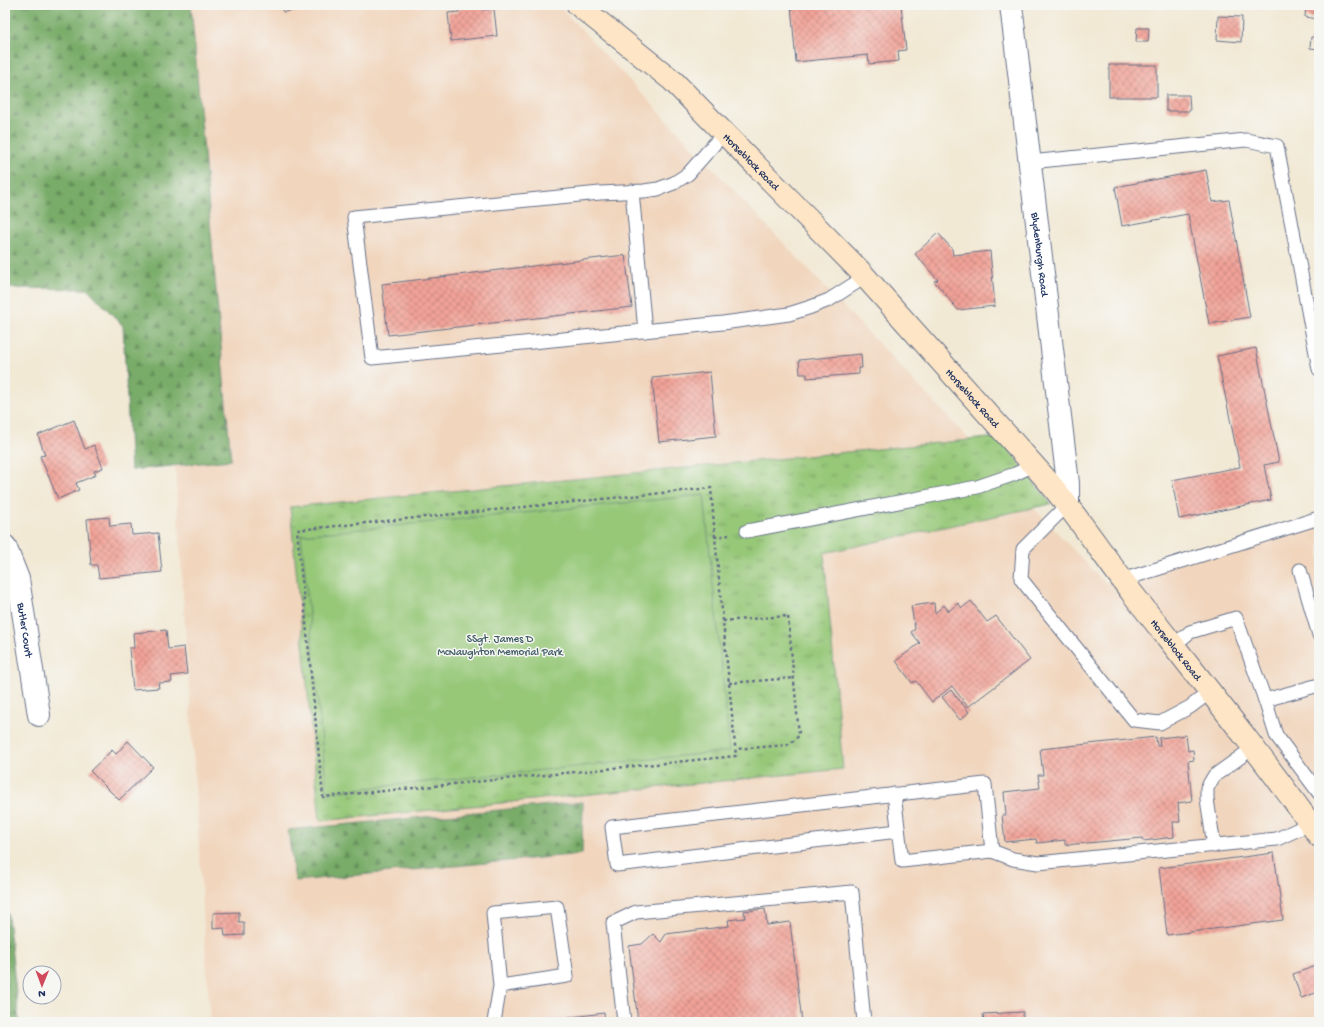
<svg xmlns="http://www.w3.org/2000/svg" width="1324" height="1027" font-family="'Gochi Hand',sans-serif">
	<defs>
		<pattern id="forest-firs" width="22" height="20" patternUnits="userSpaceOnUse"><rect width="22" height="20" fill="#78ac68"/><path d="M5 1l3.5 6h-7zM16 11l3.5 6h-7z" fill="#628c59"/></pattern>
		<pattern id="park-tufts" width="24" height="20" patternUnits="userSpaceOnUse"><rect width="24" height="20" fill="#96c878"/><path d="M3 7l-1-3M5 7V3M7 7l1-3M15 17l-1-3M17 17v-4M19 17l1-3" fill="none" stroke="#7aa366"/></pattern>
		<pattern id="building-cross-hatch" width="8" height="8" patternUnits="userSpaceOnUse"><rect width="8" height="8" fill="#f2a398"/><path d="M0 0l8 8M0 8l8-8" fill="none" stroke="#c3857f"/></pattern>
	</defs>
	<rect width="100%" height="100%" fill="#f6f6f2"/>
	<filter id="ink" filterUnits="userSpaceOnUse"><feTurbulence type="fractalNoise" baseFrequency=".025" numOctaves="2"/><feDisplacementMap in="SourceGraphic" scale="8" xChannelSelector="R" yChannelSelector="G"/><feConvolveMatrix kernelMatrix="1 2 1 2 8 2 1 2 1" color-interpolation-filters="sRGB"/></filter>
	<filter id="wash" filterUnits="userSpaceOnUse"><feTurbulence type="fractalNoise" baseFrequency=".012" numOctaves="4" result="noise"/><feDisplacementMap in="SourceGraphic" scale="16" xChannelSelector="R" yChannelSelector="G"/><feGaussianBlur stdDeviation="0.9" result="paint"/><feColorMatrix in="noise" values="0 0 0 0 0 0 0 0 0 0 0 0 0 0 0 0 0 1.4 0 .05"/><feComposite in="paint" operator="in"/></filter>
	<g filter="url(#wash)">
		<rect width="100%" height="100%" fill="#f2e9d5"/>
		<path fill="#f1d5bd" d="M 146,5 L 558,5 L 1105,583 L 1319,524 L 1319,1022 L 210,1022 Z"/>
		<g fill="url(#forest-firs)" stroke="#4a6e63">
			<path d="M 5,5 L 191,5 L 231,460 L 131,470 L 123,326 L 88,289 L 5,288 Z"/>
			<path d="M 583,802 L 582,854 L 295,881 L 288,830 Z"/>
			<path d="M 5,887 L 19,1022 L 5,1022 Z"/>
		</g>
		<path fill="url(#park-tufts)" stroke="#587c6b" d="M 999,437 L 1051,504 L 824,553 L 843,769 L 320,821 L 290,507 Z"/>
		<path fill="#96c878" stroke="#587c6b" d="M 704,495 L 730,751 L 327,792 L 301,535 Z"/>
		<g id="blocks">
			<g fill="url(#building-cross-hatch)">
				<path d="M 282,5 L 332,5 L 332,6 L 283,12 Z"/>
				<path d="M 798,5 L 901,5 L 906,50 L 898,51 L 899,61 L 869,64 L 868,55 L 796,62 L 791,6 Z"/>
				<path d="M 1306,5 L 1319,5 L 1319,49 L 1310,48 L 1311,37 L 1316,37 L 1318,19 L 1305,17 Z"/>
				<path d="M 482,6 L 483,10 L 494,9 L 497,36 L 451,41 L 448,13 L 459,12 L 458,9 Z"/>
				<path d="M 1218,16 L 1242,17 L 1241,42 L 1217,40 Z"/>
				<path d="M 1137,28 L 1149,28 L 1148,42 L 1136,42 Z"/>
				<rect x="1109" y="65" width="48" height="32"/>
				<path d="M 1166,95 L 1189,95 L 1190,111 L 1166,111 Z"/>
				<path d="M 1206,170 L 1212,202 L 1229,200 L 1250,317 L 1209,324 L 1188,214 L 1122,226 L 1115,187 Z"/>
				<path d="M 938,233 L 952,249 L 953,255 L 990,251 L 995,306 L 958,310 L 934,281 L 938,280 L 915,254 Z"/>
				<path d="M 625,255 L 632,307 L 388,335 L 382,284 Z"/>
				<path d="M 1256,348 L 1279,462 L 1264,465 L 1271,500 L 1179,519 L 1172,480 L 1240,467 L 1217,356 Z"/>
				<path d="M 861,354 L 862,368 L 859,368 L 859,374 L 807,378 L 807,374 L 800,374 L 799,360 Z"/>
				<path d="M 710,372 L 716,436 L 659,442 L 652,378 Z"/>
				<path d="M 74,420 L 85,449 L 94,445 L 103,468 L 94,471 L 96,475 L 76,483 L 79,490 L 58,499 L 40,456 L 45,455 L 38,435 Z"/>
				<path d="M 109,517 L 110,526 L 131,524 L 132,535 L 158,533 L 162,572 L 99,578 L 97,565 L 91,565 L 87,519 Z"/>
				<path d="M 971,601 L 987,622 L 996,616 L 1030,660 L 968,707 L 952,686 L 932,702 L 916,681 L 912,683 L 896,661 L 920,643 L 911,632 L 915,629 L 911,606 L 934,603 L 935,613 L 944,605 L 949,611 L 958,603 L 962,608 Z"/>
				<path d="M 166,630 L 168,649 L 184,647 L 187,674 L 171,676 L 172,682 L 158,683 L 159,688 L 133,690 L 129,648 L 134,648 L 133,633 Z"/>
				<path d="M 951,690 L 969,712 L 960,720 L 942,697 Z"/>
				<path d="M 1186,735 L 1188,751 L 1193,750 L 1194,760 L 1188,761 L 1192,801 L 1178,803 L 1180,822 L 1173,822 L 1174,837 L 1143,841 L 1142,838 L 1065,845 L 1065,840 L 1037,843 L 1036,839 L 1005,842 L 1002,815 L 1006,815 L 1004,792 L 1040,788 L 1038,775 L 1043,775 L 1040,749 L 1156,737 L 1157,746 L 1160,746 L 1159,738 Z"/>
				<path d="M 128,741 L 153,767 L 119,800 L 90,771 L 112,750 L 116,754 Z"/>
				<path d="M 1274,853 L 1283,920 L 1167,935 L 1159,868 Z"/>
				<path d="M 765,909 L 767,925 L 790,922 L 802,1022 L 638,1022 L 629,946 L 642,944 L 653,934 L 661,942 L 666,934 L 729,926 L 728,920 L 745,918 L 744,911 Z"/>
				<path d="M 239,912 L 239,922 L 244,922 L 244,935 L 225,936 L 224,928 L 213,929 L 213,913 Z"/>
				<path d="M 1319,965 L 1319,992 L 1301,998 L 1293,974 Z"/>
				<path d="M 1023,1012 L 1023,1022 L 984,1022 L 983,1014 Z"/>
				<path d="M 604,1013 L 605,1022 L 540,1022 L 540,1021 Z"/>
			</g>
		</g>
	</g>
	<g filter="url(#ink)">
		<use href="#blocks" fill-opacity="0" stroke="#667088" stroke-width="1"/>
		<g fill="none" stroke-linecap="round" stroke-linejoin="round">
			<g stroke="#667088" stroke-width="15">
				<g id="lane">
					<path d="M 724,133 L 688,174 L 674,183 L 658,189 L 644,191 L 600,193 L 354,217 L 372,358 L 723,323 L 789,314 L 811,307 L 829,300 L 865,277"/>
					<path d="M 1030,162 L 1246,140 L 1277,146 L 1319,369"/>
					<path d="M 632,191 L 645,331"/>
					<path d="M 1068,504 L 1023,549 L 1021,579 L 1134,720 L 1160,723 L 1190,707 L 1210,692"/>
					<path d="M 747,531 L 977,487 L 1015,474 L 1034,465"/>
					<path d="M 1300,570 L 1319,635"/>
					<path d="M 1122,580 L 1319,518"/>
					<path d="M 1173,646 L 1190,632 L 1236,618 L 1265,700 L 1319,685"/>
					<path d="M 1265,700 L 1276,735 L 1319,793"/>
					<path d="M 894,794 L 902,861 L 992,851 L 1013,859 L 1038,863 L 1277,839 L 1316,821"/>
					<path d="M 898,831 L 617,865 L 612,827 L 985,784 L 992,851"/>
					<path d="M 1214,846 L 1207,799 L 1207,788 L 1214,776 L 1253,748"/>
					<path d="M 494,1022 L 500,986 L 493,913 L 557,907 L 567,976 L 500,986"/>
					<path d="M 624,1022 L 613,923 L 636,912 L 852,892 L 864,1022"/>
				</g>
			</g>
			<g stroke="#667088" stroke-width="24">
				<g id="street">
					<path id="s1" d="M 1011,5 L 1068,483 L 1068,504"/>
					<path id="s2" d="M 5,546 L 18,579 L 39,715"/>
				</g>
			</g>
			<g stroke="#667088" stroke-width="24">
				<g id="secondary">
					<path id="s3" d="M 578,5 L 673,81 L 724,133 L 860,271 L 1046,479 C 1077,515 1103,555 1132,593 C 1195,673 1260,753 1319,836"/>
				</g>
			</g>
			<g stroke="#667088" stroke-width="2.5" stroke-dasharray="3 3" stroke-linecap="butt">
				<path d="M 715,537 L 711,488 L 297,530 L 323,797 L 736,756 L 715,537 L 729,535"/>
				<path d="M 723,621 L 788,616 L 799,735 L 795,740 L 787,745 L 736,749"/>
				<path d="M 729,683 L 794,678"/>
			</g>
			<use href="#lane" stroke="#fff" stroke-width="13"/>
			<use href="#street" stroke="#fff" stroke-width="22"/>
			<use href="#secondary" stroke="#fde5c5" stroke-width="22"/>
		</g>
	</g>
	<g text-anchor="middle" stroke-width="3" stroke-linejoin="round" paint-order="stroke">
		<g font-size="11" fill="#1b2f5e" stroke="#f6f6f2">
			<text dy="4" stroke="none"><textPath href="#s3" startOffset="234">Horseblock Road</textPath></text>
			<text dy="4" stroke="none"><textPath href="#s1" startOffset="251">Blydenburgh Road</textPath></text>
			<text dy="4" stroke="none"><textPath href="#s3" startOffset="558">Horseblock Road</textPath></text>
			<text dy="4" stroke="none"><textPath href="#s2" startOffset="87">Butler Court</textPath></text>
			<text dy="4" stroke="none"><textPath href="#s3" startOffset="882">Horseblock Road</textPath></text>
		</g>
		<g font-size="11" fill="#405d66" stroke="#f6f6f2">
			<text x="500" y="642">SSgt. James D<tspan x="500" dy="13">McNaughton Memorial Park</tspan></text>
		</g>
	</g>
	<rect width="1324" height="1027" fill="none" stroke="#f6f6f2" stroke-width="20"/>
	<g transform="translate(42 985) rotate(181)"><circle r="19" fill="#f6f6f2" stroke="#9ea6b7"/>
	<path d="M0-3L7 15L0 10L-7 15Z" fill="#d1495b"/>
	<text y="-6" font-size="11" font-weight="bold" text-anchor="middle" fill="#1b2f5e">N</text>
	</g>
</svg>
